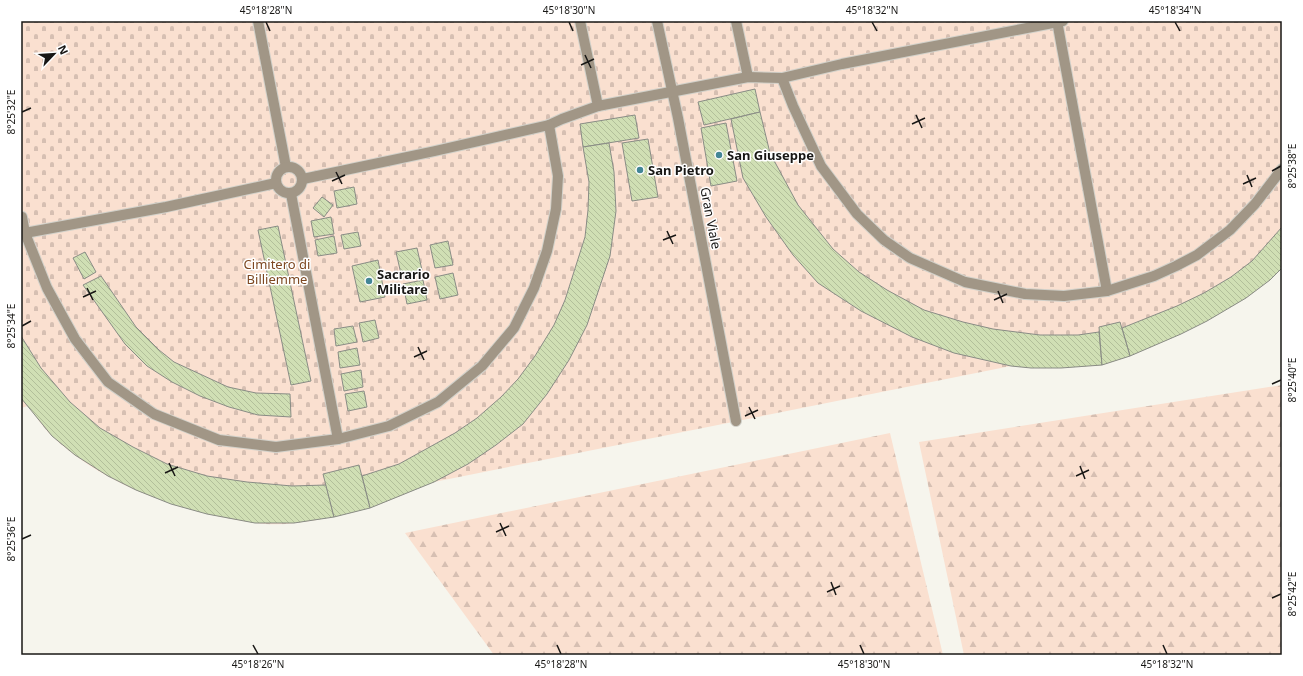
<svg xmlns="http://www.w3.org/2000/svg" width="1303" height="676" font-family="'Noto Sans',sans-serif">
	<defs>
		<pattern id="forest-firs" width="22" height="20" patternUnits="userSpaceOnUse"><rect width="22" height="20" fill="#fae0d0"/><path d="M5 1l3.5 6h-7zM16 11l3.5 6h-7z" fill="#d6bfb2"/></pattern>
		<pattern id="cemetery-stones" width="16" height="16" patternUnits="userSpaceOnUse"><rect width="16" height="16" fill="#fae0d0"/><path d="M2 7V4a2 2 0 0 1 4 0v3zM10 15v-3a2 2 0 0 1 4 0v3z" fill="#d6bfb2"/></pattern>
		<pattern id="building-back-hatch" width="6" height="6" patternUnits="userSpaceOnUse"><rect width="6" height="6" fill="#d0dfb4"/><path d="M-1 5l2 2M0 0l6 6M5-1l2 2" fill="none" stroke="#b2bf9a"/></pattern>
	</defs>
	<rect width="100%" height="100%" fill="#f6f5ed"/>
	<g fill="url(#forest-firs)">
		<path d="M 1282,385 L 1282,655 L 964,655 L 919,442 Z"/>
		<path d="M 890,433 L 943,655 L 494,655 L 405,533 Z"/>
	</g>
	<path fill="url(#cemetery-stones)" d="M 21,21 L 1282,21 L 1282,268 L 1270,280 L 1246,298 L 1207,321 L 1181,334 L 1130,356 L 1102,365 L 1061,368 L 1032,368 L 1011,366 L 434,482 C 412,490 391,501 369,508 C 345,515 320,520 295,523 C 274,526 252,523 232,519 C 170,508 99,481 53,437 C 43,428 36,416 28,406 L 21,408 Z"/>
	<g fill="url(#building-back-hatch)" stroke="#898c85">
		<path d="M 755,89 L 760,112 L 704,125 L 698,102 Z"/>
		<path d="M 760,112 L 770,153 L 798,205 L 833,249 L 859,272 L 887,290 L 924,310 L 963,322 L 993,329 L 1040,335 L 1078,335 L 1099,332 L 1102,365 L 1061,368 L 1031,368 L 1011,366 L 954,353 L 912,337 L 861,311 L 818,283 L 793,255 L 766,217 L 743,178 L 731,119 Z"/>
		<path d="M 635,115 L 639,138 L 583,147 L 580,124 Z"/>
		<path d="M 726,123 L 737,181 L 711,186 L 701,128 Z"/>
		<path d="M 648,139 L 658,197 L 632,201 L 622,143 Z"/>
		<path d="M 609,143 L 614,172 L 616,211 L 610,256 L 587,325 L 569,360 L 547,394 L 523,424 L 496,445 L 468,464 L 434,482 L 370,508 L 362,476 L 399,464 L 455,433 L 477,418 L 501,397 L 518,379 L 535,356 L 554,325 L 565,300 L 585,237 L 588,210 L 589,182 L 583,147 Z"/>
		<path d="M 354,187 L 357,204 L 337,208 L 334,191 Z"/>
		<path d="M 322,197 L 333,205 L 324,217 L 313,208 Z"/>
		<path d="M 331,217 L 334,234 L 314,237 L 311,221 Z"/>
		<path d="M 278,226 L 311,381 L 291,385 L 258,230 Z"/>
		<path d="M 1282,227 L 1282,268 L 1270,280 L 1246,298 L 1207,321 L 1181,334 L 1130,356 L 1122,328 L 1177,306 L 1204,293 L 1231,277 L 1252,261 Z"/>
		<path d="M 358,232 L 361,246 L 344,249 L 341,235 Z"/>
		<path d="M 334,236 L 337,253 L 318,256 L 315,240 Z"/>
		<path d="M 448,241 L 453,265 L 435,268 L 430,245 Z"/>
		<path d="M 417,248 L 422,270 L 401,274 L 396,252 Z"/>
		<path d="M 85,252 L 96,272 L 84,279 L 73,258 Z"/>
		<path d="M 378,260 L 385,297 L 360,302 L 352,266 Z"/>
		<path d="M 453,273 L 458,295 L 440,299 L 435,277 Z"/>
		<path d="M 101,276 L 136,327 L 159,350 L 174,362 L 228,387 L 256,393 L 290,394 L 291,417 L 258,415 L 229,407 L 200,396 L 172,382 L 147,366 L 125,344 L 83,285 Z"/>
		<path d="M 423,280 L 427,300 L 407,304 L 403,284 Z"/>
		<path d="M 375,320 L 379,338 L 363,342 L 359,323 Z"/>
		<path d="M 1120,322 L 1130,356 L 1102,365 L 1099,327 Z"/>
		<path d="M 353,326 L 357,342 L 336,346 L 334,329 Z"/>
		<path d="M 21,336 L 41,368 L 70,402 L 100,428 L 133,447 L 167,464 L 207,476 L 247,482 L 292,486 L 326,485 L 334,517 L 294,523 L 255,523 L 207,514 L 171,504 L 136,490 L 108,476 L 75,455 L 52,436 L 21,398 Z"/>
		<path d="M 357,348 L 360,365 L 340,368 L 338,352 Z"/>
		<path d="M 361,370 L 363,387 L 344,391 L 341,374 Z"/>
		<path d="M 364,391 L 367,407 L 348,411 L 345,394 Z"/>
		<path d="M 359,465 L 370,508 L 334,517 L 323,474 Z"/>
	</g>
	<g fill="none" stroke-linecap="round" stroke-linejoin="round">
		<g stroke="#d2d1ca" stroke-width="12">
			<g id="lane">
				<path d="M 258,21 L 286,167"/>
				<path d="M 580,21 L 598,106"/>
				<path d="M 657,21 L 678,118 L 736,421"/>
				<path d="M 736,21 L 748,77"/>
				<path d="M 1057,21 L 1107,291"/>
				<path d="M 782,78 L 793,106 L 821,166 L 857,214 L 884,240 L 910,258 L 965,282 L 1025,294 L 1064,296 L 1107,291 L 1154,276 L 1176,266 L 1197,255 L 1230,230 L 1255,204 L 1282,169"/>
				<path d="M 549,125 L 562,119 L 598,106 L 748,77 L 782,78 L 842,64 L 1063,21"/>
				<circle cx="289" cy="180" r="13"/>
				<path d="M 276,183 L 166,207 L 25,233 L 47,288 L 75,339 L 108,382 L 154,414 L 219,440 L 276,447 L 338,439 L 389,426 L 438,402 L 482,366 L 514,328 L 534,288 L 547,251 L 556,209 L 558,176 L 549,125 L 435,151 L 303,179"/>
				<path d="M 291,194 L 338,439"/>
				<path d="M 21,217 L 22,217 L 25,233"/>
			</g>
		</g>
		<use href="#lane" stroke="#a19686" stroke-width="10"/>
	</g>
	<path fill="none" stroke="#181715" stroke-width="1.5" d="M 266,22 L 270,31M 569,22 L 573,31M 872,22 L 877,31M 1175,22 L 1180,31M 585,55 L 591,68M 581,65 L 594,59M 22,112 L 31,108M 916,115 L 922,128M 912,124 L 925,118M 1272,171 L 1281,166M 336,172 L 342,184M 1247,175 L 1252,187M 332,181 L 345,175M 1243,184 L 1256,178M 667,231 L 673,244M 663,240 L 676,235M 87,288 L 93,300M 998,291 L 1003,303M 83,297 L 96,291M 994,300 L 1007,294M 22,326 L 31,321M 418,347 L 424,360M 414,357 L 427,351M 1272,384 L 1281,380M 749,407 L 755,419M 745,416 L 758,410M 169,463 L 175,476M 1080,466 L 1085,479M 165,473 L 178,467M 1076,476 L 1089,470M 500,523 L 506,536M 496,532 L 509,526M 22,539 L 31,535M 831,582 L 836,595M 827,592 L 840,586M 1272,598 L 1281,594M 253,645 L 258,654M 557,645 L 561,654M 860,645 L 864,654M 1163,645 L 1167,654"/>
	<g fill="#438696" stroke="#fff" stroke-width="1.5">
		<circle cx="719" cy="155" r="4"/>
		<circle cx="640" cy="170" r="4"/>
		<circle cx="369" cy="281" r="4"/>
	</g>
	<g text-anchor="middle" stroke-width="3" stroke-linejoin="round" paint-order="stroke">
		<g font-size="13" font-weight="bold" fill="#181715" stroke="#fff" text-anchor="start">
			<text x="727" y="160">San Giuseppe</text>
			<text x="648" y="175">San Pietro</text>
			<text x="377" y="279">Sacrario<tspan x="377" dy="15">Militare</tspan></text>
		</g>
		<g font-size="13" fill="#181715" stroke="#fff">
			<text transform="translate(711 218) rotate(79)" y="5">Gran Viale</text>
		</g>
		<g font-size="13" fill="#7d4821" stroke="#fff">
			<text x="277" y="269">Cimitero di<tspan x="277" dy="15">Billiemme</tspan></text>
		</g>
	</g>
	<rect width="1303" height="676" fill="none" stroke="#ffffff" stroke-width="44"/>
	<g transform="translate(54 54) rotate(65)" stroke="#ffffff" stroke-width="3" paint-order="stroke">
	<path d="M0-3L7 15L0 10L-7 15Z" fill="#181715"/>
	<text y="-6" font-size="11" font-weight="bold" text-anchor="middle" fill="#181715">N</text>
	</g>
	<rect x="22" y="22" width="1259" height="632" fill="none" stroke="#181715" stroke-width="1.5"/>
	<g font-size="10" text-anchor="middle" fill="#181715">
		<text x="266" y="14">45°18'28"N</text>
		<text x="569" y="14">45°18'30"N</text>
		<text x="872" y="14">45°18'32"N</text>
		<text x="1175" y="14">45°18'34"N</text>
		<text transform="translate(11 112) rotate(-90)" y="4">8°25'32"E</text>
		<text transform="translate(1292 166) rotate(-90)" y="4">8°25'38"E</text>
		<text transform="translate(11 326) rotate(-90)" y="4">8°25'34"E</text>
		<text transform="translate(1292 380) rotate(-90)" y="4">8°25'40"E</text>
		<text transform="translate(11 539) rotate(-90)" y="4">8°25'36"E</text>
		<text transform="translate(1292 594) rotate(-90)" y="4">8°25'42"E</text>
		<text x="258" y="668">45°18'26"N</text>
		<text x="561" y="668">45°18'28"N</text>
		<text x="864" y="668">45°18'30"N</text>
		<text x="1167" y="668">45°18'32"N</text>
	</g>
</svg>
